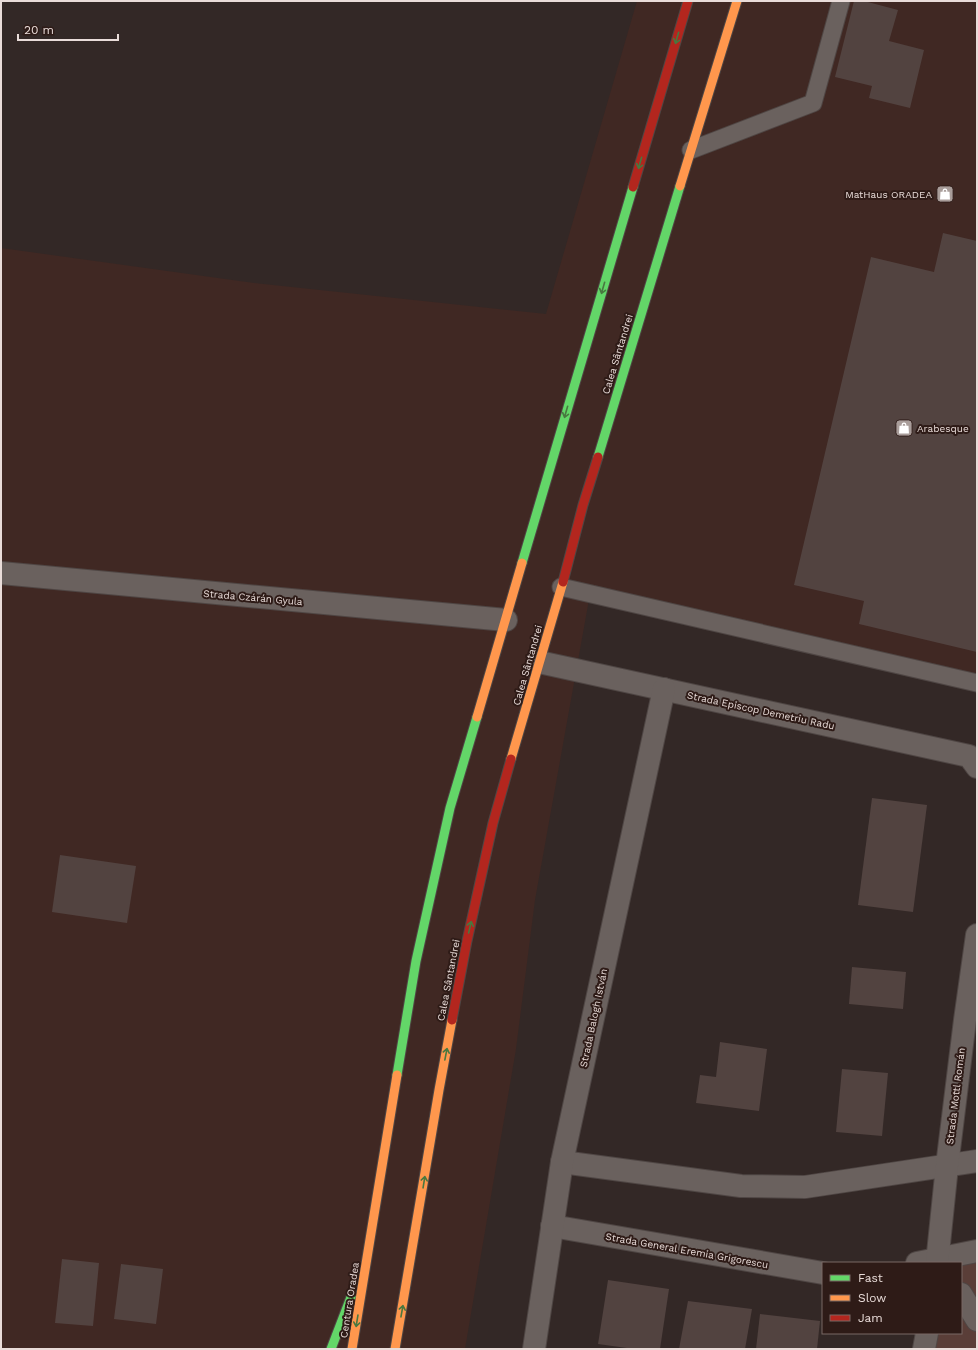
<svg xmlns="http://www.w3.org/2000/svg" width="978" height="1350" font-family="'Work Sans',sans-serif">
	<rect width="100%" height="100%" fill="#332826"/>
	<path fill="#402823" d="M 637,1 L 977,1 L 977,683 L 590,594 L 535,900 L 516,1049 L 465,1349 L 1,1349 L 1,248 L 254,283 L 546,314 Z"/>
	<path fill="#5a3e38" d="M 977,1251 L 977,1349 L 924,1349 L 927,1333 L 961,1333 L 961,1263 Z"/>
	<g fill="#524340">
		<path d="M 854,1 L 864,1 L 898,10 L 889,41 L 924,50 L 910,108 L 869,98 L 872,86 L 835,77 Z"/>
		<path d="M 943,233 L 977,241 L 977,652 L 859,624 L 864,601 L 794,585 L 871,257 L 934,272 Z"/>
		<path d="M 872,798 L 927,805 L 913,912 L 858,905 Z"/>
		<path d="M 60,855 L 136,866 L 127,923 L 52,912 Z"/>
		<path d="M 852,967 L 906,972 L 903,1009 L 849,1004 Z"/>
		<path d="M 720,1042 L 767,1049 L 759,1111 L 696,1103 L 700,1075 L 716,1077 Z"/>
		<path d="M 842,1069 L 888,1073 L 882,1136 L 836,1132 Z"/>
		<path d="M 62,1259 L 99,1263 L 93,1326 L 55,1323 Z"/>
		<path d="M 121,1264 L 163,1269 L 156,1324 L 114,1319 Z"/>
		<path d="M 608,1280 L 669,1289 L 660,1349 L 634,1349 L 598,1344 Z"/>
		<path d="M 688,1301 L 752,1309 L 745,1349 L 679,1349 Z"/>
		<path d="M 760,1314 L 820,1321 L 817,1349 L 756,1349 Z"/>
	</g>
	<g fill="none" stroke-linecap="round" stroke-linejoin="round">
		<g stroke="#4f4644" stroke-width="19">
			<g id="lane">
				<path d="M 691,150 L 813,103 L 841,1"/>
				<path d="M 561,587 L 977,683"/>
			</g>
		</g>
		<g stroke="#4f4644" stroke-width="24">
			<g id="street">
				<path d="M 1,573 L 506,620"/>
				<path d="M 539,662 L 969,756 L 977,767"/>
				<path d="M 562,1162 L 741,1186 L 805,1187 L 977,1161"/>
				<path d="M 552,1226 L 823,1273"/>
				<path d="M 917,1263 L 977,1251"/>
				<path d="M 937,1263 L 947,1166 L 965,1020 L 977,935"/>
				<path d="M 961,1294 L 977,1320"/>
				<path d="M 534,1349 L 562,1162 L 664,689"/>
				<path d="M 924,1349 L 927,1333"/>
			</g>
		</g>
		<g stroke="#4f4644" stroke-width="11">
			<g id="fast">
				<path d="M 598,457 L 680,186"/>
				<path d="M 522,563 L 633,187"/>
				<path d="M 397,1075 L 416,961 L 450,808 L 477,717"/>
				<path d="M 331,1349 L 351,1297"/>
			</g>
		</g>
		<g stroke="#4f4644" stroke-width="11">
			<g id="slow">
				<path d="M 680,186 L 737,1"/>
				<path d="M 477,717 L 522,563"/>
				<path d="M 511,759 L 563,582"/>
				<path d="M 352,1349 L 397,1075"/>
				<path d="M 395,1349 L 439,1090 L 452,1020"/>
			</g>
		</g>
		<g stroke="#4f4644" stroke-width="11">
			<g id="jam">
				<path d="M 633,187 L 688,1"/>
				<path d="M 563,582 L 583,505 L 598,457"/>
				<path d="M 452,1020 L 467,941 L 493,823 L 511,759"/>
			</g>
		</g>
		<use href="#lane" stroke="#6a615e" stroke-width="17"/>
		<use href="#street" stroke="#6a615e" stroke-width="22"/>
		<use href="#fast" stroke="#63d668" stroke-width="9"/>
		<use href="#slow" stroke="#ff974d" stroke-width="9"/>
		<use href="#jam" stroke="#b3261e" stroke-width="9"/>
	</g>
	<defs><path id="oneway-shaft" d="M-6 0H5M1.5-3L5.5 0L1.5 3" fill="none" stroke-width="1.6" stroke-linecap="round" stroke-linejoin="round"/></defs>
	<g stroke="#487840">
		<use href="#oneway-shaft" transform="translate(677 38) rotate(106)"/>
		<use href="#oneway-shaft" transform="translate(640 163) rotate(106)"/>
		<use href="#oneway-shaft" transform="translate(603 288) rotate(106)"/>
		<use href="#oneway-shaft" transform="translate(566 412) rotate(106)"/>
		<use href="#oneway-shaft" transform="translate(470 927) rotate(-77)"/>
		<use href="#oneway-shaft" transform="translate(446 1054) rotate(-79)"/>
		<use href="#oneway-shaft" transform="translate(424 1182) rotate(-81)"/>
		<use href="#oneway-shaft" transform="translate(402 1311) rotate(-80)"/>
		<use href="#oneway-shaft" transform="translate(357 1321) rotate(99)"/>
	</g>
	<defs>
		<g id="shop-square" transform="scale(0.9)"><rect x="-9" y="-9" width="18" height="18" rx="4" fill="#a99d9a" stroke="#2e1b17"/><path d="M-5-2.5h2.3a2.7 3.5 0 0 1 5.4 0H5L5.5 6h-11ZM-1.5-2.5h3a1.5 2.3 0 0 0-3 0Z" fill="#fff"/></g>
	</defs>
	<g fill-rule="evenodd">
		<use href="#shop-square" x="945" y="194"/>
		<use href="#shop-square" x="904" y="428"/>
	</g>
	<g text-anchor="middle" stroke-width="4" stroke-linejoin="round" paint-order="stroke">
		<g font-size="10" fill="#e9dcd9" stroke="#2e1b17" text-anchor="end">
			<text x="932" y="198">MatHaus ORADEA</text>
			<text x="917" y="432" text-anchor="start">Arabesque</text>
		</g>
		<g font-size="10" fill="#e9dcd9" stroke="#2e1b17">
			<text transform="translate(617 354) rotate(-73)" y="4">Calea Sântandrei</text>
			<text transform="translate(253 597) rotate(5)" y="4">Strada Czárán Gyula</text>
			<text transform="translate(527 665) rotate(-74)" y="4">Calea Sântandrei</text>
			<text transform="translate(761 710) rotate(12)" y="4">Strada Episcop Demetriu Radu</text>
			<text transform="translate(448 980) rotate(-79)" y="4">Calea Sântandrei</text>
			<text transform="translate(593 1018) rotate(-78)" y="4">Strada Balogh István</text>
			<text transform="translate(955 1096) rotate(-83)" y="4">Strada Mottl Román</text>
			<text transform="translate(687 1250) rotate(10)" y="4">Strada General Eremia Grigorescu</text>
			<text transform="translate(349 1300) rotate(-81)" y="4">Centura Oradea</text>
		</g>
	</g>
	<rect width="978" height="1350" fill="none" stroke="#e9dcd9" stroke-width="4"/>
	<rect x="822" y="1262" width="140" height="72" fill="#2e1b17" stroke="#796865"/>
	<rect x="830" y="1275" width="20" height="6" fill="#63d668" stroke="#796865"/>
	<text x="858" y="1282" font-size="12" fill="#e9dcd9">Fast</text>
	<rect x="830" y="1295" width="20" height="6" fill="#ff974d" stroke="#796865"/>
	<text x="858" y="1302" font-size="12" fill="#e9dcd9">Slow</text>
	<rect x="830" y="1315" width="20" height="6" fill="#b3261e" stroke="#796865"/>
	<text x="858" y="1322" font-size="12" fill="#e9dcd9">Jam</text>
	<path d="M18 34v6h100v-6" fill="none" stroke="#e9dcd9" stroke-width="2"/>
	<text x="24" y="34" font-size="12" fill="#e9dcd9" stroke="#2e1b17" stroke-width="3" paint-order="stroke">20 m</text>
</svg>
